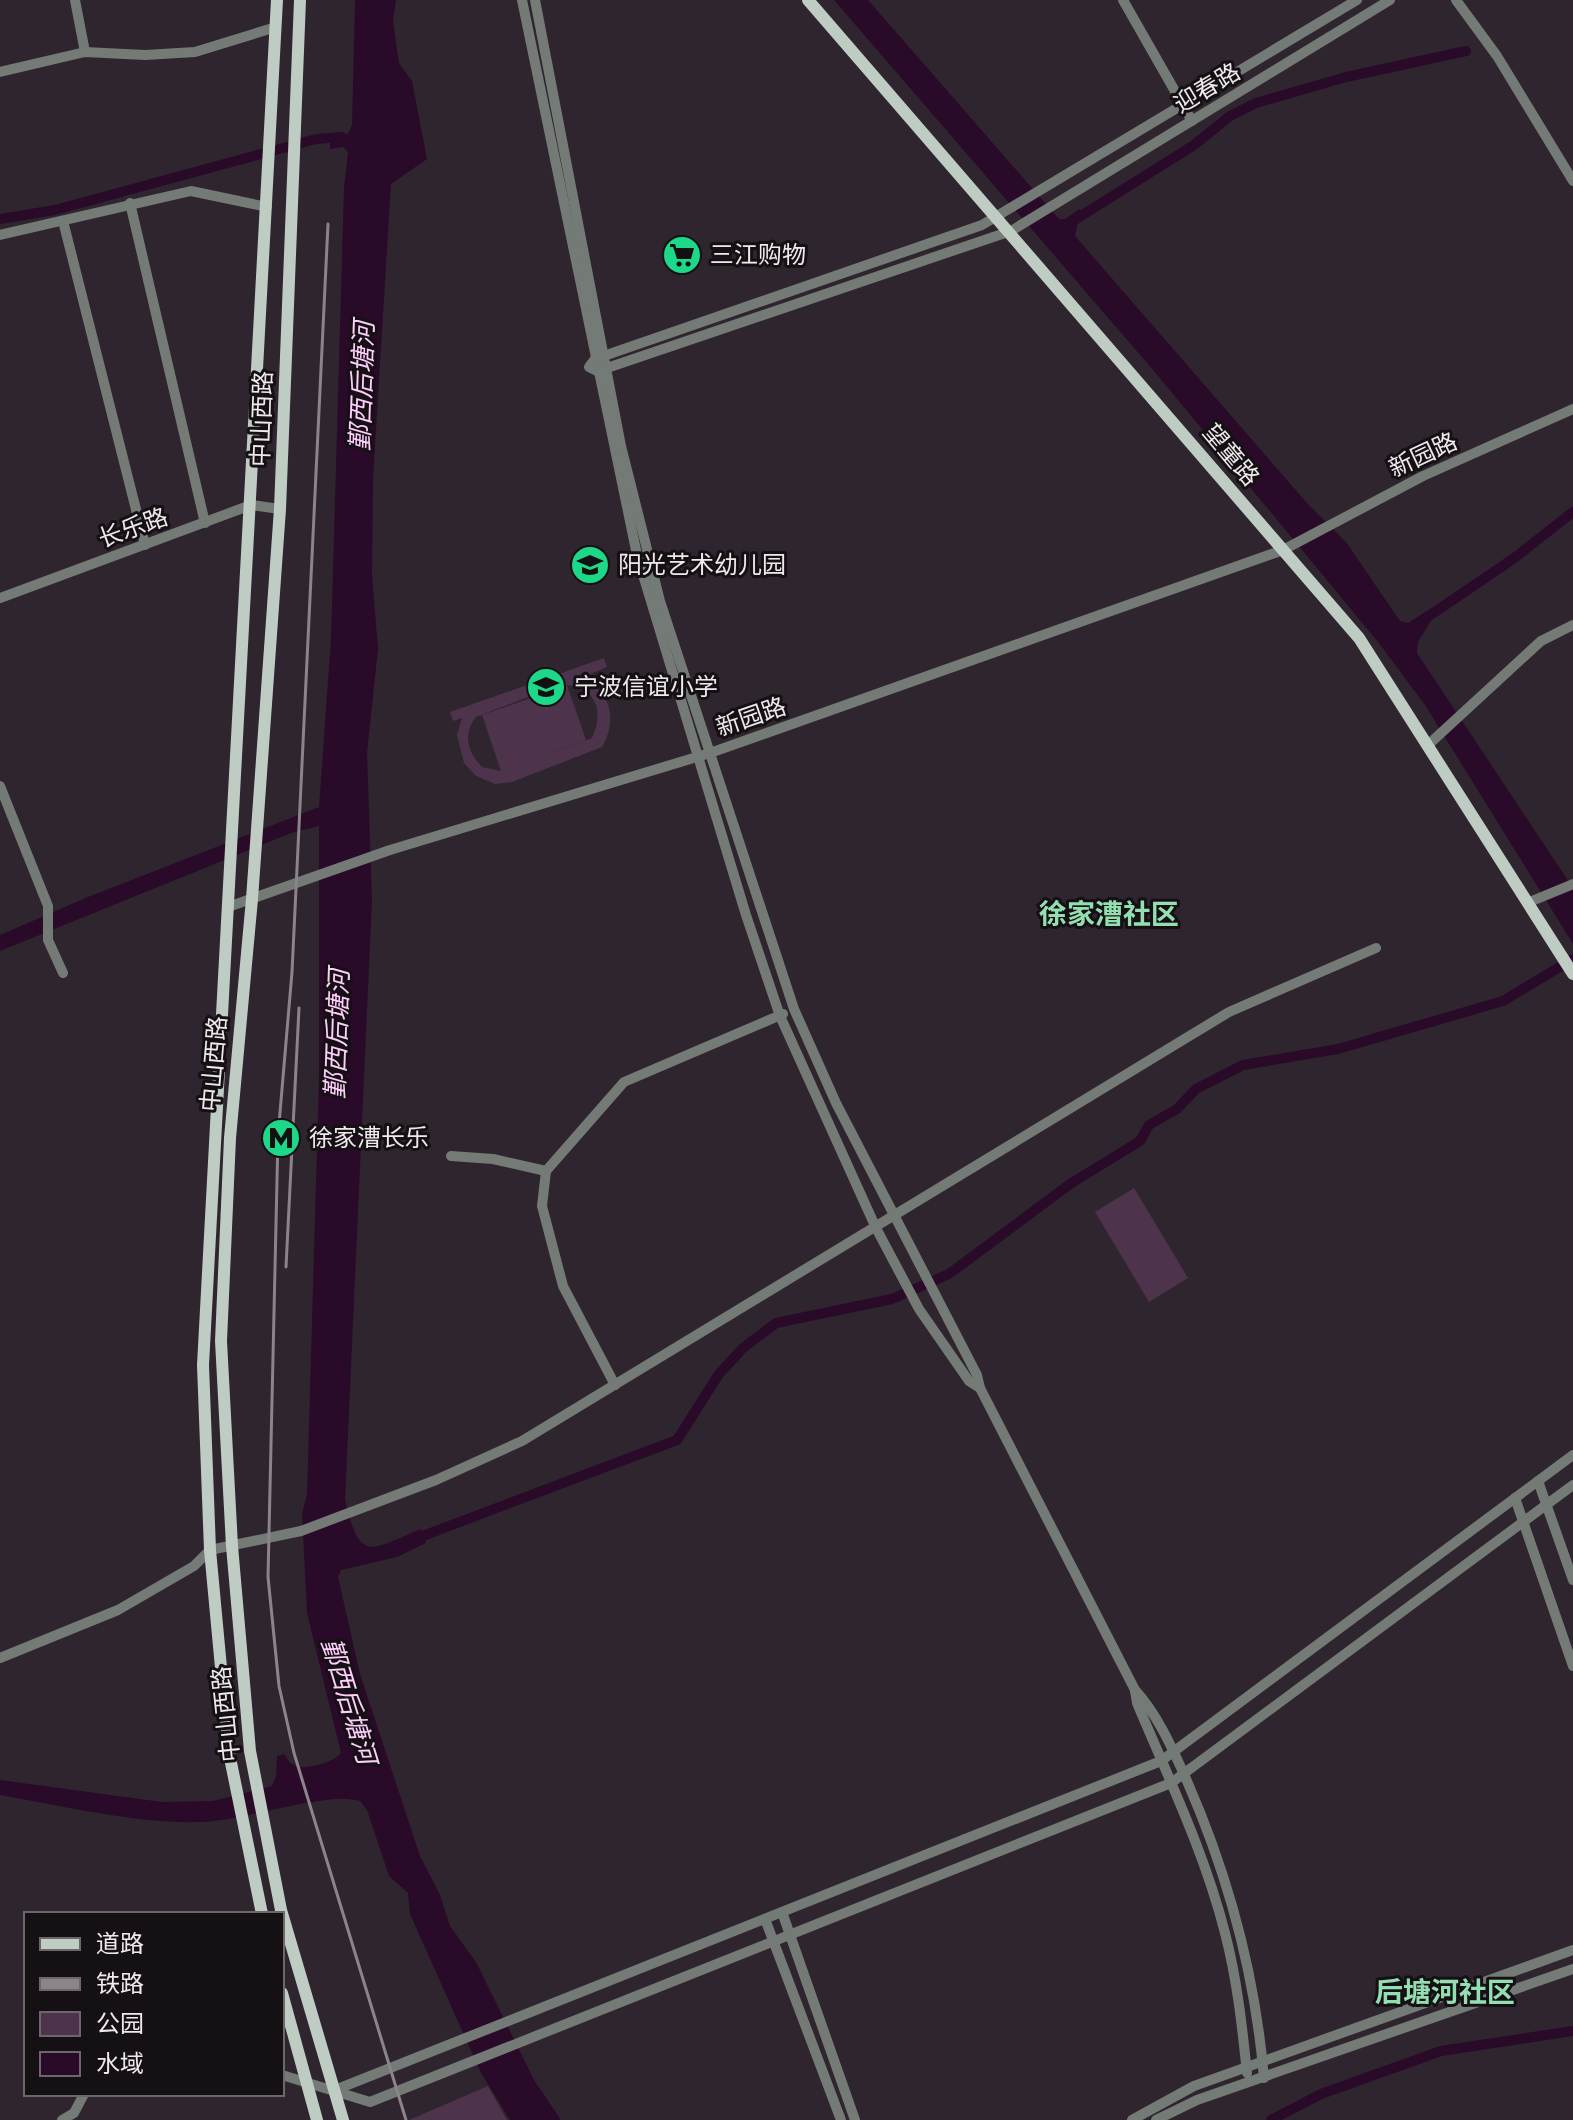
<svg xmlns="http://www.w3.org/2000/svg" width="1573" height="2120" font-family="'Exo 2','Noto Sans SC',sans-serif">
	<rect width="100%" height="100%" fill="#2f252e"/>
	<g fill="#4d334b" fill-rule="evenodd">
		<path d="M 604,658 L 607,667 L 581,678 C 611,691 618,719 602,747 L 512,782 L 495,784 L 476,776 L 464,763 L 457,735 L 462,718 L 453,721 L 450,712 ZM 559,685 L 565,686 L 482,715 L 501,771 L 482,767 C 468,752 462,735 476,717 ZM 567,685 C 597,690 604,711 592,738 L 502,771 L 586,740 Z"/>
		<path d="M 1134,1188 L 1188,1278 L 1149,1302 L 1095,1212 Z"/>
		<path d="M 488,2086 L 507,2120 L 409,2120 Z"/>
	</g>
	<g fill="#2a0a29">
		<path d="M 355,0 L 396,0 L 393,21 L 399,63 L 412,81 L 427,159 L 391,184 L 373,479 L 372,575 L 378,649 L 367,753 L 372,900 L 345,1500 C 360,1563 368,1551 421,1529 L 426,1543 L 397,1557 L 341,1570 L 338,1577 L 360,1674 L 420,1856 L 440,1895 L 450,1926 L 476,1962 L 534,2080 L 561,2120 L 510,2120 L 481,2073 L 410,1914 L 408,1893 L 389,1876 L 367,1810 L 360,1801 C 326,1791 242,1821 202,1822 C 135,1824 65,1806 0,1795 L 0,1780 L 162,1802 L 213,1801 L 272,1786 L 276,1776 L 277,1756 L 284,1754 C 287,1757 288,1762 292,1764 C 303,1772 334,1762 341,1753 L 307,1613 L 302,1514 L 307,1494 L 319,1080 L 319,826 L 291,833 L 0,951 L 0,935 L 88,897 L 319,807 L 331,639 L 344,188 L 348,152 L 343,147 L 330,149 L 330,136 L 348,134 L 352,125 Z"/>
		<path d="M 834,0 L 868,0 L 1059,219 L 1065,219 L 1079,209 L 1087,217 L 1078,222 L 1075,236 L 1307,503 L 1346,542 L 1400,621 L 1408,623 L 1427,611 L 1432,619 L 1418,642 L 1417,653 L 1573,888 L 1573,944 L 1425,705 L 1378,642 L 1154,371 Z"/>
	</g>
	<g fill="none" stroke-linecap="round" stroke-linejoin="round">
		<g stroke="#2a0a29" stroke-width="10">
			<path d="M 0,219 L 55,210 L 316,139 L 342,137"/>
			<path d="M 1073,221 L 1194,145 L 1230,116 L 1256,103 L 1346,77 L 1466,51"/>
			<path d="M 1420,622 L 1513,559 L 1573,512"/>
			<path d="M 412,1540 L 677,1440 L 719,1374 L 743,1348 L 776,1323 L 892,1299 L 949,1274 L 1070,1184 L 1140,1141 L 1149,1125 L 1177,1109 L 1196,1089 L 1243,1065 L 1338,1049 L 1503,1001 L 1573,959"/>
			<path d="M 1271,2120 L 1321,2094 L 1441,2051 L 1573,2031"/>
		</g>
		<g stroke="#747a76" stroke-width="10">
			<path d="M 75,0 L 85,52"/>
			<path d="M 522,0 L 637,555 L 746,915 L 780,1016 L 876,1228 L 919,1309 L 969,1381 L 980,1388"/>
			<path d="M 535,0 L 621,446 L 660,601 L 794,1009 L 836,1103 L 977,1375 L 980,1388 L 1135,1690 C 1158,1715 1173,1750 1187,1781 C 1229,1877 1255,1973 1264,2078"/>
			<path d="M 1123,0 L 1192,121"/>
			<path d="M 1357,0 L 982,225 L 595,359 L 589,367 L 597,371 L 607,368 L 1011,231 L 1390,0"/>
			<path d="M 1456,0 L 1497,56 L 1573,181"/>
			<path d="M 0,72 L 85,52 L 145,55 L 195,52 L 276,27"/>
			<path d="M 130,203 L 205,523"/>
			<path d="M 63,221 L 145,545"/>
			<path d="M 0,235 L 191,191 L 267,207"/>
			<path d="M 0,598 L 251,505 L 280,509"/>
			<path d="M 1428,745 L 1541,641 L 1573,625"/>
			<path d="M 0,786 L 48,906 L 48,940 L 63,973"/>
			<path d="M 1527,903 L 1573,884"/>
			<path d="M 228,907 L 390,850 L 710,753 L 1283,550 L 1423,476 L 1573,409"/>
			<path d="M 451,1156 L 493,1159 L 546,1171"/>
			<path d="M 615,1385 L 563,1286 L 542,1206 L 546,1171 L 624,1082 L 783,1014"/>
			<path d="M 1538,1481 L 1573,1580"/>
			<path d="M 1515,1498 L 1573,1666"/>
			<path d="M 0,1658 L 118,1610 L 194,1566 L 210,1550 L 301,1531 L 436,1480 L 522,1441 L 1229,1012 L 1376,948"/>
			<path d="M 1135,1691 L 1137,1703 C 1169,1779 1205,1854 1225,1933 C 1237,1979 1242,2025 1247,2073"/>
			<path d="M 782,1912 L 855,2120"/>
			<path d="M 765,1919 L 841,2120"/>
			<path d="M 282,2075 L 370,2102 L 1171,1783 L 1573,1485"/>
			<path d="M 335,2090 L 1161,1761 L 1573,1455"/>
			<path d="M 62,2120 L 74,2113 L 84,2094"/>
			<path d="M 1132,2120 L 1194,2086 L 1573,1950"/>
			<path d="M 1156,2120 L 1197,2100 L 1573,1969"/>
		</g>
		<g stroke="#bfccc4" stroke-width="12">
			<path d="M 300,0 L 280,509 L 252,899 L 230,1138 L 221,1341 L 232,1546 L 250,1751 L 281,1910 L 343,2120"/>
			<path d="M 808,0 L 1359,638 L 1573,974"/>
			<path d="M 262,1914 L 229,1753 L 210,1550 L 203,1365 L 277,0"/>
			<path d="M 282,1993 L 317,2120"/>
		</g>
		<g stroke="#8c848b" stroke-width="3">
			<path d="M 328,224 L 292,972 L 278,1136 L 268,1577 L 279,1686 L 294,1753 L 406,2120"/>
			<path d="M 286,1267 L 299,1008"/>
		</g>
	</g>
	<defs>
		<g id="supermarket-disc" transform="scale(2)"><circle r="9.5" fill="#1dd888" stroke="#141014"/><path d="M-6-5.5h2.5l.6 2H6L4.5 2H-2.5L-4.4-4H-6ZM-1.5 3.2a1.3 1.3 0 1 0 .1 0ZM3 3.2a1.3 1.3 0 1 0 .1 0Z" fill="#111"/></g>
		<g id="school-disc" transform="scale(2)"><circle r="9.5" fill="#1dd888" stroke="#141014"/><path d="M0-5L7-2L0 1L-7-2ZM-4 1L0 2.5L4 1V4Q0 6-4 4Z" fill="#111"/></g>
		<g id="metro-disc" transform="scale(2)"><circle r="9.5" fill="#1dd888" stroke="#141014"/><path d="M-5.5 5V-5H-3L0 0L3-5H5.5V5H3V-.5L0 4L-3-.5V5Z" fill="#111"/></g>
	</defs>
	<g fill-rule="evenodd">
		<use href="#supermarket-disc" x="682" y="255"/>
		<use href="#school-disc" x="590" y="565"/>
		<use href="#school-disc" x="546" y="687"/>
		<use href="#metro-disc" x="281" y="1138"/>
	</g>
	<g text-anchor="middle" stroke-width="6" stroke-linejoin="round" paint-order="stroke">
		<g font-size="24" fill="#efe9ee" stroke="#141014">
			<text transform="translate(1207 88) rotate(-31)" y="8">迎春路</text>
			<text transform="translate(262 419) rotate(-88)" y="8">中山西路</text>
			<text transform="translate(1231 455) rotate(50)" y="8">望童路</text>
			<text transform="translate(1423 455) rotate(-25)" y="8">新园路</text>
			<text transform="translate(133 528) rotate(-20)" y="8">长乐路</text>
			<text transform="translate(751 717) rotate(-19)" y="8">新园路</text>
			<text transform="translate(214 1064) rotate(-85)" y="8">中山西路</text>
			<text transform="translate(226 1714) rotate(-96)" y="8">中山西路</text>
		</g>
		<g font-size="24" fill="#efe9ee" stroke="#141014" text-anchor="start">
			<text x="710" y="263">三江购物</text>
			<text x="618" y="573">阳光艺术幼儿园</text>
			<text x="574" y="695">宁波信谊小学</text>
			<text x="309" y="1146">徐家漕长乐</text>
		</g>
		<g font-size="26" font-style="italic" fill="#fecdfb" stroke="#141014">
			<text transform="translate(362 386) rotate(-88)" y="9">鄞西后塘河</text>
			<text transform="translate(337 1034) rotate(-88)" y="9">鄞西后塘河</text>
			<text transform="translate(349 1701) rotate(73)" y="9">鄞西后塘河</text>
		</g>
		<g font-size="28" font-weight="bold" fill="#93dfb2" stroke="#141014">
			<text x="1109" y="924">徐家漕社区</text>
			<text x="1445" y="2002">后塘河社区</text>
		</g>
	</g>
	<rect x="24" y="1912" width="260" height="184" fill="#141014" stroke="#6c676b" stroke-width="2"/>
	<rect x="40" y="1938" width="40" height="12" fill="#bfccc4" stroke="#6c676b" stroke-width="2"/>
	<text x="96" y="1952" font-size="24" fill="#efe9ee">道路</text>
	<rect x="40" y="1978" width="40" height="12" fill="#8c848b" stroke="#6c676b" stroke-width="2"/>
	<text x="96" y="1992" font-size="24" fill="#efe9ee">铁路</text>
	<rect x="40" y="2012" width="40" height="24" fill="#4d334b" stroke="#6c676b" stroke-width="2"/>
	<text x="96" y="2032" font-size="24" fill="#efe9ee">公园</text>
	<rect x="40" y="2052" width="40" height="24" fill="#2a0a29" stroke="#6c676b" stroke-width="2"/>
	<text x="96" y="2072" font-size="24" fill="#efe9ee">水域</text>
</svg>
